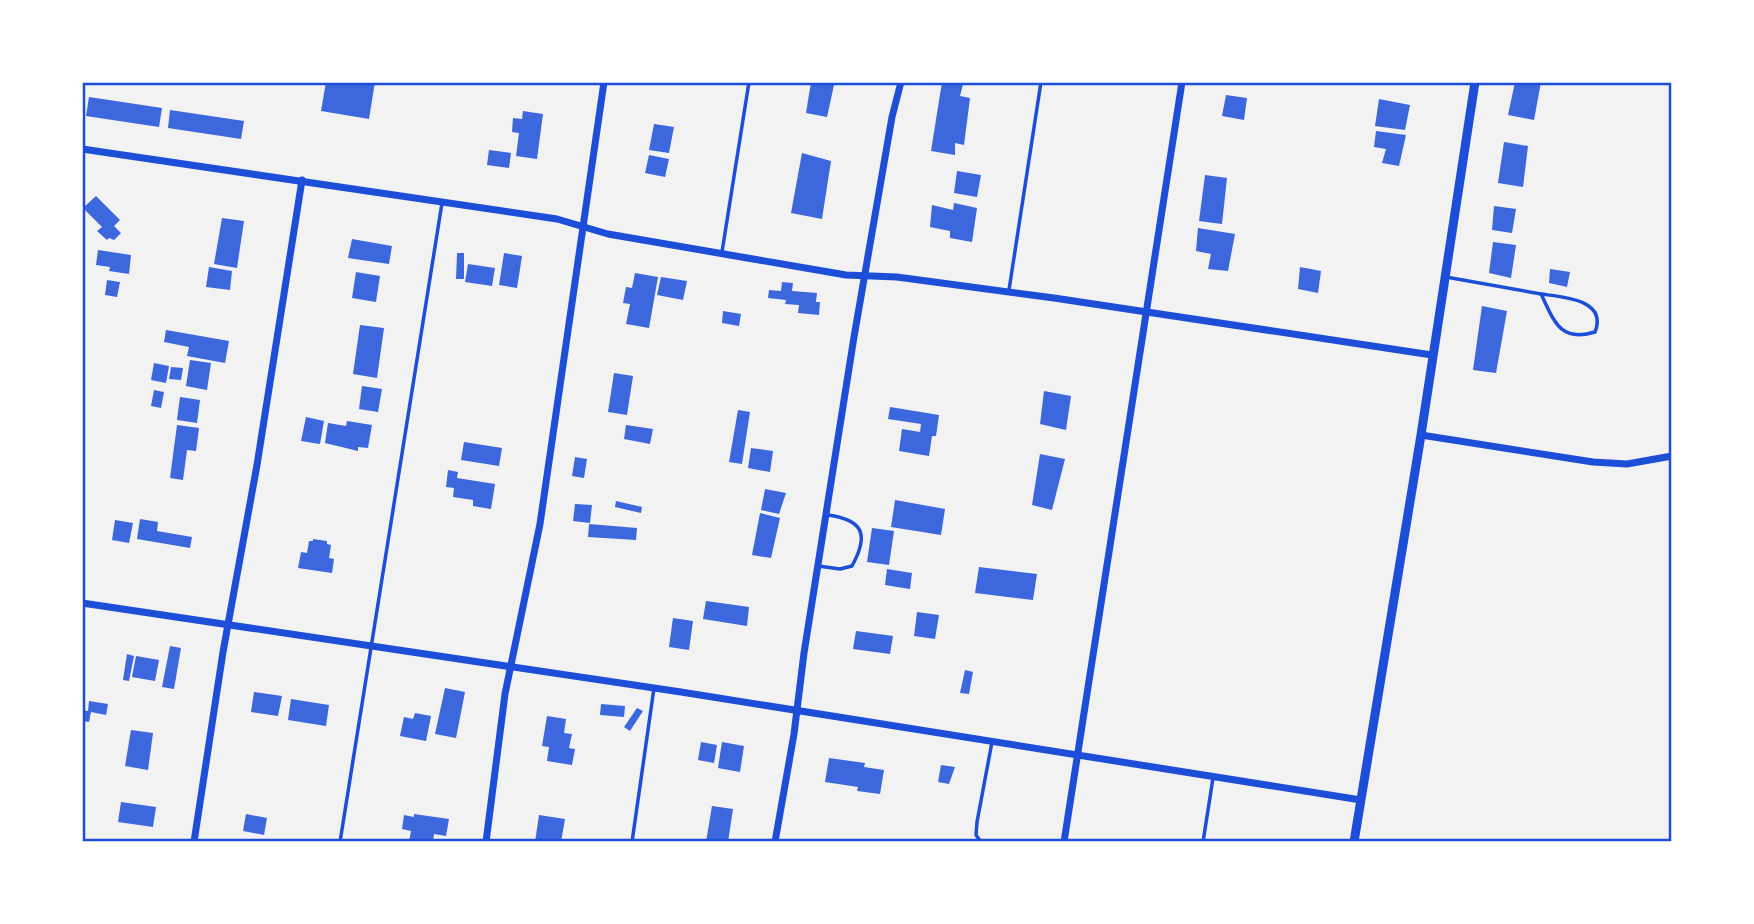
<svg xmlns="http://www.w3.org/2000/svg" width="1754" height="924" font-family="Quicksand,sans-serif">
	<rect width="100%" height="100%" fill="#f2f2f2"/>
	<g fill="#3d67dc">
		<path d="M 326,82 L 375,82 L 369,119 L 321,111 Z"/>
		<path d="M 811,82 L 834,85 L 827,117 L 806,113 Z"/>
		<path d="M 942,82 L 963,84 L 960,96 L 970,98 L 964,145 L 955,143 L 955,155 L 931,151 Z"/>
		<path d="M 1515,82 L 1541,82 L 1534,120 L 1508,115 Z"/>
		<path d="M 1226,95 L 1247,98 L 1244,120 L 1222,116 Z"/>
		<path d="M 89,97 L 162,108 L 159,127 L 86,116 Z"/>
		<path d="M 1379,99 L 1410,105 L 1405,130 L 1375,126 Z"/>
		<path d="M 170,110 L 244,121 L 241,139 L 168,128 Z"/>
		<path d="M 523,111 L 543,114 L 537,159 L 516,156 L 519,133 L 512,132 L 513,118 L 522,119 Z"/>
		<path d="M 654,124 L 674,127 L 669,153 L 649,150 Z"/>
		<path d="M 1376,131 L 1406,135 L 1399,166 L 1382,163 L 1386,149 L 1374,147 Z"/>
		<path d="M 1504,142 L 1528,146 L 1523,187 L 1498,183 Z"/>
		<path d="M 489,150 L 511,153 L 509,168 L 487,165 Z"/>
		<path d="M 802,153 L 831,161 L 822,219 L 791,213 Z"/>
		<path d="M 649,155 L 669,159 L 665,177 L 645,173 Z"/>
		<path d="M 957,171 L 981,175 L 977,197 L 954,193 Z"/>
		<path d="M 1205,175 L 1227,178 L 1222,224 L 1199,221 Z"/>
		<path d="M 96,196 L 120,220 L 114,226 L 121,233 L 114,240 L 109,238 L 107,240 L 97,231 L 102,227 L 83,208 Z"/>
		<path d="M 954,203 L 977,208 L 972,242 L 950,238 L 950,231 L 930,227 L 932,205 L 953,210 Z"/>
		<path d="M 1494,206 L 1516,209 L 1512,233 L 1492,230 Z"/>
		<path d="M 222,218 L 244,221 L 237,268 L 214,264 Z"/>
		<path d="M 1198,228 L 1235,234 L 1228,271 L 1208,269 L 1211,254 L 1196,251 Z"/>
		<path d="M 352,239 L 392,246 L 389,264 L 348,258 Z"/>
		<path d="M 1493,242 L 1516,245 L 1511,278 L 1489,273 Z"/>
		<path d="M 98,250 L 131,255 L 129,274 L 109,271 L 110,267 L 96,265 Z"/>
		<path d="M 457,253 L 464,253 L 464,279 L 456,279 Z"/>
		<path d="M 504,253 L 522,256 L 517,288 L 499,285 Z"/>
		<path d="M 468,264 L 495,268 L 492,286 L 465,282 Z"/>
		<path d="M 209,267 L 232,271 L 230,290 L 206,287 Z"/>
		<path d="M 1300,267 L 1321,271 L 1318,293 L 1298,289 Z"/>
		<path d="M 1550,269 L 1570,272 L 1567,287 L 1549,283 Z"/>
		<path d="M 356,272 L 380,276 L 376,302 L 352,298 Z"/>
		<path d="M 635,273 L 658,277 L 649,328 L 626,324 L 630,304 L 623,303 L 626,287 L 632,288 Z"/>
		<path d="M 661,277 L 687,281 L 683,300 L 657,295 Z"/>
		<path d="M 107,280 L 120,282 L 117,297 L 105,295 Z"/>
		<path d="M 782,282 L 793,283 L 792,291 L 817,293 L 816,302 L 820,302 L 819,315 L 798,313 L 799,305 L 785,304 L 786,300 L 768,298 L 769,290 L 781,291 Z"/>
		<path d="M 1482,306 L 1507,311 L 1496,373 L 1473,370 Z"/>
		<path d="M 723,311 L 741,314 L 739,326 L 722,323 Z"/>
		<path d="M 360,325 L 384,328 L 377,378 L 353,374 Z"/>
		<path d="M 166,330 L 229,341 L 225,363 L 187,356 L 189,347 L 164,342 Z"/>
		<path d="M 190,360 L 211,363 L 207,390 L 186,386 Z"/>
		<path d="M 154,363 L 169,366 L 166,383 L 151,380 Z"/>
		<path d="M 171,367 L 183,368 L 181,380 L 169,379 Z"/>
		<path d="M 614,373 L 633,376 L 627,415 L 608,412 Z"/>
		<path d="M 362,386 L 382,389 L 378,412 L 359,409 Z"/>
		<path d="M 154,390 L 164,392 L 161,408 L 151,406 Z"/>
		<path d="M 1044,391 L 1071,396 L 1066,430 L 1040,424 Z"/>
		<path d="M 180,397 L 200,400 L 197,423 L 177,420 Z"/>
		<path d="M 890,407 L 939,415 L 936,436 L 932,436 L 929,456 L 899,451 L 902,429 L 920,432 L 921,424 L 888,419 Z"/>
		<path d="M 738,410 L 750,412 L 742,464 L 729,462 Z"/>
		<path d="M 306,417 L 324,421 L 320,444 L 301,441 Z"/>
		<path d="M 347,421 L 372,425 L 368,448 L 358,447 L 358,451 L 325,443 L 328,423 L 346,426 Z"/>
		<path d="M 177,425 L 199,428 L 196,451 L 187,450 L 183,480 L 170,478 Z"/>
		<path d="M 626,425 L 653,429 L 650,444 L 624,439 Z"/>
		<path d="M 464,442 L 502,448 L 499,466 L 461,460 Z"/>
		<path d="M 751,448 L 773,451 L 770,472 L 748,468 Z"/>
		<path d="M 1040,454 L 1065,459 L 1052,510 L 1032,505 Z"/>
		<path d="M 575,457 L 587,459 L 584,478 L 572,476 Z"/>
		<path d="M 448,470 L 458,472 L 457,478 L 495,484 L 491,509 L 473,506 L 473,500 L 453,497 L 454,488 L 446,487 Z"/>
		<path d="M 765,489 L 786,493 L 779,514 L 761,510 Z"/>
		<path d="M 895,500 L 945,509 L 941,535 L 891,527 Z"/>
		<path d="M 616,501 L 642,507 L 641,513 L 615,507 Z"/>
		<path d="M 575,504 L 592,505 L 590,523 L 573,521 Z"/>
		<path d="M 760,513 L 780,518 L 771,558 L 752,555 Z"/>
		<path d="M 140,519 L 158,522 L 157,531 L 192,537 L 190,548 L 137,539 Z"/>
		<path d="M 115,520 L 133,523 L 129,543 L 112,540 Z"/>
		<path d="M 589,524 L 637,528 L 636,540 L 588,537 Z"/>
		<path d="M 872,528 L 894,531 L 889,565 L 867,562 Z"/>
		<path d="M 313,539 L 327,541 L 327,544 L 331,545 L 329,558 L 334,559 L 332,573 L 298,568 L 301,552 L 307,553 L 309,541 L 313,541 Z"/>
		<path d="M 979,567 L 1037,574 L 1033,600 L 975,593 Z"/>
		<path d="M 887,569 L 912,573 L 910,589 L 885,585 Z"/>
		<path d="M 706,601 L 749,607 L 747,626 L 703,619 Z"/>
		<path d="M 917,612 L 939,615 L 935,639 L 914,636 Z"/>
		<path d="M 673,618 L 693,621 L 689,650 L 669,647 Z"/>
		<path d="M 856,631 L 893,636 L 890,654 L 853,649 Z"/>
		<path d="M 170,646 L 181,648 L 174,689 L 162,687 Z"/>
		<path d="M 127,654 L 134,656 L 129,681 L 123,680 Z"/>
		<path d="M 136,656 L 159,660 L 155,681 L 132,677 Z"/>
		<path d="M 965,670 L 973,672 L 969,694 L 960,693 Z"/>
		<path d="M 445,688 L 465,692 L 456,738 L 435,734 Z"/>
		<path d="M 254,692 L 282,696 L 278,716 L 251,712 Z"/>
		<path d="M 291,699 L 329,705 L 326,726 L 288,720 Z"/>
		<path d="M 89,701 L 108,704 L 106,715 L 91,712 L 89,722 L 82,721 L 82,710 L 88,711 Z"/>
		<path d="M 601,704 L 625,706 L 624,717 L 600,715 Z"/>
		<path d="M 637,708 L 643,711 L 630,731 L 624,727 Z"/>
		<path d="M 415,713 L 431,716 L 426,741 L 400,736 L 404,717 L 413,719 Z"/>
		<path d="M 547,716 L 566,719 L 564,733 L 572,734 L 569,748 L 575,749 L 572,765 L 547,761 L 549,747 L 542,746 Z"/>
		<path d="M 131,730 L 153,733 L 148,770 L 125,766 Z"/>
		<path d="M 701,742 L 717,745 L 714,763 L 698,760 Z"/>
		<path d="M 722,742 L 744,746 L 740,772 L 718,768 Z"/>
		<path d="M 829,758 L 865,763 L 864,767 L 884,770 L 880,794 L 857,791 L 858,787 L 825,782 Z"/>
		<path d="M 941,765 L 955,767 L 949,784 L 938,782 Z"/>
		<path d="M 121,802 L 156,807 L 153,827 L 118,822 Z"/>
		<path d="M 712,806 L 733,809 L 728,842 L 706,842 Z"/>
		<path d="M 246,814 L 267,818 L 264,835 L 243,831 Z"/>
		<path d="M 414,814 L 449,819 L 446,836 L 434,834 L 433,842 L 409,842 L 411,831 L 402,829 L 404,815 L 414,817 Z"/>
		<path d="M 539,815 L 565,819 L 561,842 L 535,842 Z"/>
	</g>
	<g fill="none" stroke-linecap="round" stroke-linejoin="round">
		<g stroke="#1d4ed8" stroke-width="3.5">
			<path d="M 722,252 L 749,82"/>
			<path d="M 1446,277 L 1541,294"/>
			<path d="M 1009,290 L 1041,82"/>
			<path d="M 1541,294 C 1562,297 1608,299 1595,332 C 1559,343 1554,320 1541,294 Z"/>
			<path d="M 818,566 L 840,569 L 852,566 C 869,535 864,520 828,515"/>
			<path d="M 340,842 L 442,203"/>
			<path d="M 632,842 L 654,688"/>
			<path d="M 981,842 L 976,835 L 977,822 L 992,742"/>
			<path d="M 1203,842 L 1213,778"/>
		</g>
		<g stroke="#1d4ed8" stroke-width="7">
			<path d="M 82,149 L 557,219 L 608,234 L 846,275 L 897,277 L 1054,298 L 1432,355"/>
			<path d="M 1421,435 L 1593,462 L 1627,464 L 1672,456"/>
			<path d="M 82,603 L 681,692 L 1361,800"/>
			<path d="M 194,842 L 223,652 L 257,465 L 302,180"/>
			<path d="M 486,842 L 505,694 L 540,524 L 604,82"/>
			<path d="M 775,842 L 794,734 L 804,653 L 854,337 L 892,117 L 901,82"/>
			<path d="M 1064,842 L 1182,82"/>
		</g>
		<path stroke="#1d4ed8" stroke-width="9" d="M 1354,842 L 1421,435 L 1475,82"/>
	</g>
	<rect width="1754" height="924" fill="none" stroke="#ffffff" stroke-width="168"/>
	<rect x="84" y="84" width="1586" height="756" fill="none" stroke="#1d4ed8" stroke-width="2.5"/>
</svg>
